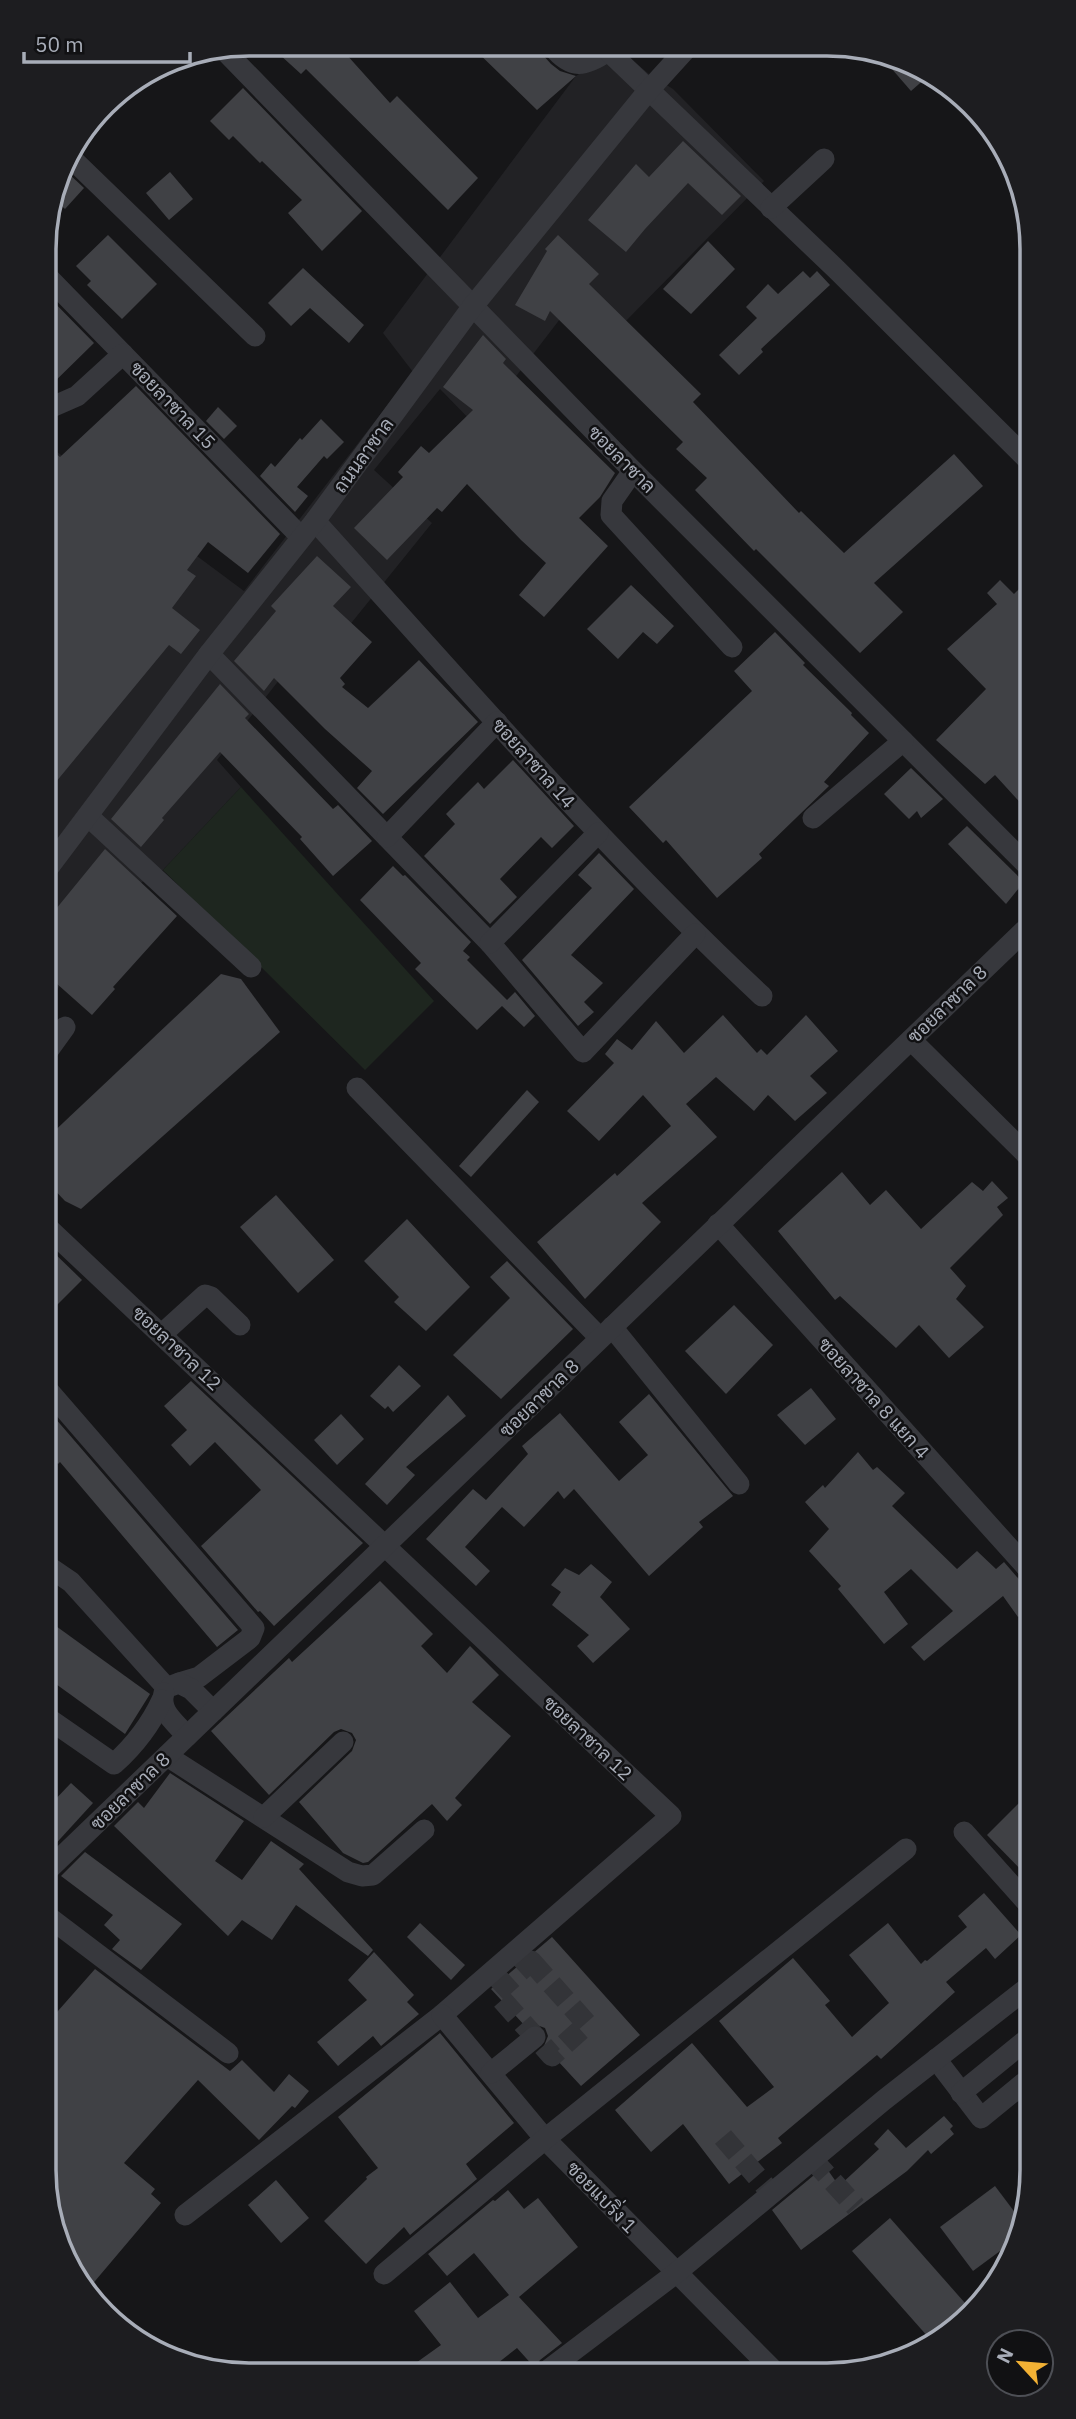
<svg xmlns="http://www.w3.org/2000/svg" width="1076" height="2419" font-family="'IBM Plex Sans',Sarabun,sans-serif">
	<rect width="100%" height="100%" fill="#161618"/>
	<path fill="#222225" d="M 618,48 L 649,74 L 673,89 L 764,181 L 618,329 L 580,293 L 477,427 L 440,389 L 374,470 L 432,523 L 319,663 L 304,648 L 217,760 L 241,787 L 163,870 L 142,882 L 47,1002 L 45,443 L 244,591 L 413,372 L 383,333 L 576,76 Z"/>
	<path fill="#1e261f" d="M 241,787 L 434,1001 L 365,1070 L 163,870 Z"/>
	<g fill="#404145">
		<path d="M 268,44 L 337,44 L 390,103 L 397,96 L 478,178 L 448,210 L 306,69 L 301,74 Z"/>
		<path d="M 470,45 L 539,46 L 542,54 L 551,64 L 560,71 L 576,76 L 537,110 Z"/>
		<path d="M 878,53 L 915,71 L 927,77 L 911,91 Z"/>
		<path d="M 243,88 L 362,211 L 322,251 L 288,213 L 302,200 L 262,161 L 260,163 L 233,136 L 229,140 L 210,121 Z"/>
		<path d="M 683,141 L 741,196 L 722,215 L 688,183 L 645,229 L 626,252 L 588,220 L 636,164 L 649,177 Z"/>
		<path d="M 170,172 L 193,199 L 169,220 L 146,193 Z"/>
		<path d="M 68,173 L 84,188 L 65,209 L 54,199 L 58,184 Z"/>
		<path d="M 108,235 L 157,284 L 122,319 L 87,285 L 91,281 L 76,266 Z"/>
		<path d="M 558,235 L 599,274 L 589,284 L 701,394 L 693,402 L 799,513 L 801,511 L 844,553 L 954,454 L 983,486 L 874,583 L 903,612 L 860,653 L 756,549 L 754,551 L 695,490 L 707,478 L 676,449 L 683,442 L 550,311 L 545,321 L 515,305 L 547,251 L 545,249 Z"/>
		<path d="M 708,241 L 735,269 L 691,314 L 663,289 Z"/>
		<path d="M 303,268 L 364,325 L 349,343 L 310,308 L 291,326 L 268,303 Z"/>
		<path d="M 803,271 L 810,278 L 817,271 L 830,285 L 761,349 L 763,352 L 739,375 L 719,355 L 757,318 L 746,307 L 768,284 L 778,294 Z"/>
		<path d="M 44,292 L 94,343 L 45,391 L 45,363 Z"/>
		<path d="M 483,335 L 506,359 L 503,363 L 615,473 L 600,497 L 579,518 L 608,546 L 544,617 L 519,595 L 546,563 L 521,540 L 467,484 L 442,512 L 437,508 L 387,560 L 354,528 L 403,477 L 398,472 L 421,446 L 429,453 L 473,410 L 443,387 Z"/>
		<path d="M 136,386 L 280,534 L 248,573 L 208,542 L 187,570 L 196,576 L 172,608 L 200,630 L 181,654 L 169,645 L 46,794 L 45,516 L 53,506 L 45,500 L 45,445 L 60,457 Z"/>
		<path d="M 218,407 L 237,426 L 224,439 L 206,421 Z"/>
		<path d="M 321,419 L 344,442 L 327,459 L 324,456 L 297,487 L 308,496 L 295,512 L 260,476 L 271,463 L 275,467 L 300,438 L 302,440 Z"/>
		<path d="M 317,556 L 351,587 L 333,606 L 372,642 L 340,678 L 345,684 L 342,687 L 368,708 L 419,660 L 478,722 L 383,814 L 357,788 L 372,771 L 325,729 L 274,678 L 264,691 L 234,661 L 276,611 L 271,606 Z"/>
		<path d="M 1000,580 L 1014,594 L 1026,582 L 1027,810 L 995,775 L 985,784 L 936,740 L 986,689 L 947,649 L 997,604 L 987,593 Z"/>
		<path d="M 631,585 L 674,626 L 657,644 L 643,632 L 618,659 L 587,629 Z"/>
		<path d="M 775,632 L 805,663 L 803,665 L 852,713 L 851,715 L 869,733 L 824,782 L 829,786 L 759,854 L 762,858 L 717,898 L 666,840 L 663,843 L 629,807 L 752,691 L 734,671 Z"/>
		<path d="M 220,684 L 249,714 L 245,718 L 333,809 L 338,805 L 372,841 L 333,876 L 300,839 L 302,837 L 220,752 L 162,818 L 164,820 L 141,847 L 111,819 Z"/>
		<path d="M 513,760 L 574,826 L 552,848 L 541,837 L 500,879 L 517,897 L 490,924 L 424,856 L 455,824 L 446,814 L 478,782 L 484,789 Z"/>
		<path d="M 911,768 L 943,799 L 921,818 L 917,811 L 909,819 L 884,794 Z"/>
		<path d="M 967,826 L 1024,882 L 1006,904 L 948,844 Z"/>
		<path d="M 105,849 L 177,916 L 113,987 L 115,989 L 92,1015 L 47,975 L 47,920 Z"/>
		<path d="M 599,853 L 634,889 L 571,955 L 603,983 L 584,1002 L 594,1012 L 578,1026 L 522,960 L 592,888 L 578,875 Z"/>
		<path d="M 393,866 L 403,876 L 405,875 L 471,942 L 463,951 L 470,957 L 467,960 L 507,1000 L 515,992 L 535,1016 L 524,1027 L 502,1006 L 477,1030 L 415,969 L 421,963 L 360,900 Z"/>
		<path d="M 221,974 L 241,979 L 280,1032 L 81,1209 L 65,1201 L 47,1182 L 47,1138 Z"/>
		<path d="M 723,1015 L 757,1053 L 761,1049 L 767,1055 L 806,1015 L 838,1051 L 810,1076 L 827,1093 L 795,1121 L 768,1095 L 754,1111 L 716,1077 L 686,1104 L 717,1137 L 642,1203 L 661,1222 L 585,1299 L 537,1242 L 615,1173 L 617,1176 L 671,1126 L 643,1095 L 599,1141 L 567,1111 L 614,1063 L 605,1054 L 617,1039 L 632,1050 L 656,1021 L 684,1053 Z"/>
		<path d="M 527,1090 L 539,1102 L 471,1177 L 459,1166 Z"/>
		<path d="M 842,1172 L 870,1205 L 886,1190 L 921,1229 L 972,1182 L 983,1191 L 992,1181 L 1008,1198 L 997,1207 L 1003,1215 L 950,1268 L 966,1286 L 956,1299 L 984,1327 L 949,1358 L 919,1325 L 896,1348 L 840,1296 L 835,1300 L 778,1231 Z"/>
		<path d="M 276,1195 L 334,1260 L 298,1293 L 240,1227 Z"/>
		<path d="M 407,1219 L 470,1287 L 426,1331 L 394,1302 L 399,1297 L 364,1261 Z"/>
		<path d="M 48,1247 L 82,1280 L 48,1314 Z"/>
		<path d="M 507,1261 L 573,1329 L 501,1399 L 453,1355 L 510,1298 L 490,1277 Z"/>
		<path d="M 734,1305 L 773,1345 L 726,1394 L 685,1351 Z"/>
		<path d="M 399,1365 L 421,1386 L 393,1412 L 388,1406 L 385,1409 L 370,1396 Z"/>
		<path d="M 191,1381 L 363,1543 L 274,1626 L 260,1611 L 258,1612 L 201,1546 L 261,1490 L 215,1442 L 190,1466 L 171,1445 L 187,1430 L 164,1406 Z"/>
		<path d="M 811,1388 L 836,1419 L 805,1445 L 777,1415 Z"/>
		<path d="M 649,1394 L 733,1496 L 699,1522 L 703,1527 L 649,1576 L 574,1489 L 564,1499 L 558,1491 L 524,1527 L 502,1507 L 465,1547 L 490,1571 L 476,1586 L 426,1539 L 473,1489 L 486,1500 L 528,1454 L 522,1446 L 560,1413 L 619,1481 L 648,1455 L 619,1422 Z"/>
		<path d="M 448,1395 L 466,1416 L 406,1467 L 415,1475 L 387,1505 L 365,1484 Z"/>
		<path d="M 48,1410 L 238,1630 L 217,1647 L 60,1462 L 58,1464 L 48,1453 Z"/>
		<path d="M 341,1414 L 364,1439 L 337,1465 L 314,1440 Z"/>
		<path d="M 858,1452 L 873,1470 L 877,1467 L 905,1493 L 892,1506 L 957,1569 L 977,1551 L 996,1569 L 1004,1562 L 1030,1592 L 1030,1607 L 1018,1617 L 1003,1596 L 924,1661 L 911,1647 L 953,1611 L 911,1569 L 884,1592 L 908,1624 L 884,1644 L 838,1589 L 841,1586 L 809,1551 L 829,1529 L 805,1502 L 823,1485 L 825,1488 Z"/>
		<path d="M 591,1564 L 612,1582 L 600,1597 L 630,1629 L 593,1663 L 577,1646 L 589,1635 L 552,1605 L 561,1592 L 551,1585 L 565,1568 L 579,1575 Z"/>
		<path d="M 380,1581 L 433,1634 L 421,1646 L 447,1673 L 470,1646 L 499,1675 L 472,1702 L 511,1736 L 455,1798 L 462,1805 L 447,1821 L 432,1804 L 368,1862 L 363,1863 L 343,1853 L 299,1802 L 352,1751 L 356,1740 L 352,1733 L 341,1729 L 334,1732 L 269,1795 L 211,1731 L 289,1658 L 292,1662 Z"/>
		<path d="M 49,1621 L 150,1694 L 125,1734 L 49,1679 Z"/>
		<path d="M 170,1773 L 244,1821 L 215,1861 L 242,1880 L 271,1841 L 304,1864 L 299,1869 L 373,1950 L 368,1956 L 296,1905 L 272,1940 L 242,1920 L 228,1936 L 114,1826 L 138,1802 L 144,1808 Z"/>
		<path d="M 71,1783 L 93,1803 L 50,1850 L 49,1806 Z"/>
		<path d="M 1030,1792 L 1031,1817 L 1031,1880 L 987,1835 Z"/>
		<path d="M 85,1852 L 182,1924 L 141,1970 L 112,1949 L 120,1940 L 104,1925 L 113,1915 L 61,1876 Z"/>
		<path d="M 984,1893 L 1021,1935 L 995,1959 L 986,1948 L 946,1982 L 955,1992 L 881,2059 L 877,2055 L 778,2138 L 782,2143 L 729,2184 L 683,2124 L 651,2152 L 615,2110 L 692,2043 L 747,2107 L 774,2087 L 719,2021 L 793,1958 L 830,2001 L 825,2005 L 852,2037 L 889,2003 L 849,1955 L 888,1923 L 921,1964 L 925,1960 L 927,1961 L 967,1927 L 958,1916 Z"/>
		<path d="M 420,1923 L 465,1965 L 451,1980 L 407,1937 Z"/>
		<path d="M 552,1937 L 640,2035 L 581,2086 L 544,2046 L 548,2036 L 545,2028 L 534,2024 L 526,2027 L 491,1989 Z"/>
		<path d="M 374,1952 L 414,1995 L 407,2002 L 419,2014 L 381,2046 L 373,2036 L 338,2066 L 317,2042 L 367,2000 L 348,1980 Z"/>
		<path d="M 95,1969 L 230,2071 L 242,2060 L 274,2092 L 289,2074 L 309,2091 L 295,2108 L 292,2106 L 259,2140 L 198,2080 L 124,2163 L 155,2189 L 151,2194 L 161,2203 L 90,2287 L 51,2224 L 50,2020 Z"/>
		<path d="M 440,2033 L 514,2123 L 466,2164 L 477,2179 L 410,2235 L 404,2227 L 366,2264 L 324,2221 L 367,2179 L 366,2177 L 378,2168 L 338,2117 Z"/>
		<path d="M 944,2116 L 953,2126 L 950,2129 L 954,2134 L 931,2154 L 928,2150 L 907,2171 L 801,2250 L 772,2210 L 825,2166 L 839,2186 L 879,2149 L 874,2144 L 888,2129 L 906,2148 Z"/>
		<path d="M 276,2180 L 309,2218 L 281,2243 L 248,2205 Z"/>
		<path d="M 995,2186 L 1023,2223 L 1019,2237 L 973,2271 L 940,2227 Z"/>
		<path d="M 508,2190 L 524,2209 L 538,2198 L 578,2247 L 519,2297 L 562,2343 L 540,2360 L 535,2368 L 517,2348 L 489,2370 L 406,2370 L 441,2345 L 414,2311 L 450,2282 L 478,2318 L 509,2295 L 474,2253 L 447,2276 L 428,2254 L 493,2200 L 495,2201 Z"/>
		<path d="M 890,2218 L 972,2311 L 929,2338 L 852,2251 Z"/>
	</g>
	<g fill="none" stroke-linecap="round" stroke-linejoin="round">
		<g stroke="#333438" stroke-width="21" stroke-dasharray="21 10" stroke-linecap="butt">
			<path d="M 531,1961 L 587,2024 L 552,2056 L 496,1993 Z"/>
			<path d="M 723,2137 L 772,2194"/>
			<path d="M 812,2159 L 856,2207"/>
		</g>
		<g stroke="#37383d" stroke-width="21">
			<path d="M 552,46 C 571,70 585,67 608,51"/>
			<path d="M 603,46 L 837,270 L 1026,458"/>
			<path d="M 223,49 L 633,471 L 1027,865"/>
			<path d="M 68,155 L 255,336"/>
			<path d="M 771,208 L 824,159"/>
			<path d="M 44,273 L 301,537"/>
			<path d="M 45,410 L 77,396 L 123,354"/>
			<path d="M 633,471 L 612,501 L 611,515 L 732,647"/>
			<path d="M 315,521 C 461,682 603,848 762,996"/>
			<path d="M 209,654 L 490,943 L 583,1052 L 695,934"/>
			<path d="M 88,816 L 251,967"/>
			<path d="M 813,818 L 903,741"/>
			<path d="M 387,837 L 497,722"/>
			<path d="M 46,871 L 209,654 L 315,521 L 473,306 L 648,91 L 688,47"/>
			<path d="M 490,943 L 598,833"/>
			<path d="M 911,1040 L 1028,1156"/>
			<path d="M 47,1052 L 65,1027"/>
			<path d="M 357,1088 L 600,1338"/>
			<path d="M 718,1224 L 1030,1571"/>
			<path d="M 48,1228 L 671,1816 L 442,2015 L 185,2215"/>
			<path d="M 612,1327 L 739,1484"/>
			<path d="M 162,1334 L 205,1295 L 211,1297 L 240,1325"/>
			<path d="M 48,1390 L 254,1628 L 250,1638 L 199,1677 L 179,1683"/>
			<path d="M 49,1567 L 71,1582 L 166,1687"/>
			<path d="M 171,1686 L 179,1683 L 191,1689 L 213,1711"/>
			<path d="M 164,1693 C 158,1711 176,1723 187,1736"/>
			<path d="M 49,1719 L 114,1764 C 134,1746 150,1726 162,1700"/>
			<path d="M 167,1756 L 348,1872 L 362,1876 L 373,1875 L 424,1830"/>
			<path d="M 264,1817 L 343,1742"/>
			<path d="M 964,1832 L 1031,1907"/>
			<path d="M 50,1868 L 1028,927"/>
			<path d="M 50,1918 L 228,2053"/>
			<path d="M 442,2015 L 545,2139 L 772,2369"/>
			<path d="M 936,2059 L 981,2118 L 1031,2077"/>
			<path d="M 491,2073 L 535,2037"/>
			<path d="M 961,2093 L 1031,2036"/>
			<path d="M 384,2274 L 545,2139 L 906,1849"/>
			<path d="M 548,2370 L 676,2273 L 884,2100 L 1031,1985"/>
		</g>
	</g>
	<g text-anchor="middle" stroke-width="5" stroke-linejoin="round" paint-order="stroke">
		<g font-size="19" fill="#a8adb8" stroke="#111113">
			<text transform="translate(173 405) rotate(46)" y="7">ซอยลาซาล 15</text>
			<text transform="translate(363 455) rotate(-54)" y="7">ถนนลาซาล</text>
			<text transform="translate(622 459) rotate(45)" y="7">ซอยลาซาล</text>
			<text transform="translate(534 763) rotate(48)" y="7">ซอยลาซาล 14</text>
			<text transform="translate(947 1004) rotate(-44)" y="7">ซอยลาซาล 8</text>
			<text transform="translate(177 1348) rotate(43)" y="7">ซอยลาซาล 12</text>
			<text transform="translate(539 1398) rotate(-44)" y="7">ซอยลาซาล 8</text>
			<text transform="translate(874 1398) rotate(48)" y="7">ซอยลาซาล 8 แยก 4</text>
			<text transform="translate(588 1738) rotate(43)" y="7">ซอยลาซาล 12</text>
			<text transform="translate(130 1791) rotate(-44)" y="7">ซอยลาซาล 8</text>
			<text transform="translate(602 2197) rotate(46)" y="7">ซอยแบริ่ง 1</text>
		</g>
	</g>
	<path d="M0 0H1076V2419H0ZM249 56H827A193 193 0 0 1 1020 249V2170A193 193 0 0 1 827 2363H249A193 193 0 0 1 56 2170V249A193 193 0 0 1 249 56Z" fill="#1d1d20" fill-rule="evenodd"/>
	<path fill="none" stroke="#a8adb8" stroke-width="3.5" d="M249 56H827A193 193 0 0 1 1020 249V2170A193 193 0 0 1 827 2363H249A193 193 0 0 1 56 2170V249A193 193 0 0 1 249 56Z"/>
	<g transform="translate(1020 2363) rotate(296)"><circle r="33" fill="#111113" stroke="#4d4f55" stroke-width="2"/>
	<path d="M0-5L12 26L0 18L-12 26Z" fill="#f2b134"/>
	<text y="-10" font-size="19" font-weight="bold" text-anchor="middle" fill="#a8adb8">N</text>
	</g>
	<path d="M24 52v10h166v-10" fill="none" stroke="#a8adb8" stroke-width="3.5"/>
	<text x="35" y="52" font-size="21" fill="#a8adb8" stroke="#111113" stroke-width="5" paint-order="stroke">50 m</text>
</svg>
